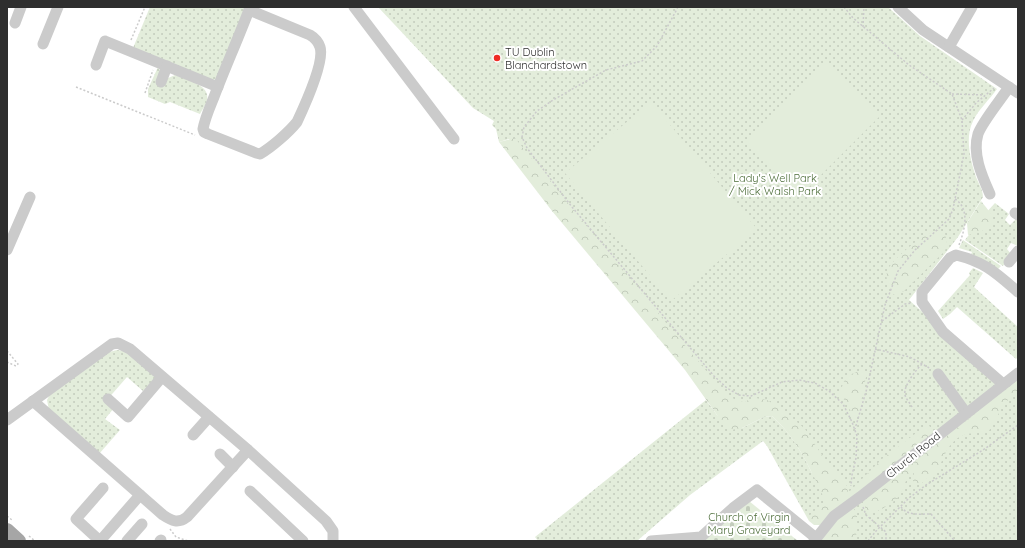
<svg xmlns="http://www.w3.org/2000/svg" width="1025" height="548" font-family="Quicksand,sans-serif">
	<defs>
		<pattern id="grass-dots" width="8" height="8" patternUnits="userSpaceOnUse"><rect width="8" height="8" fill="#e3eddb"/><path d="M2 2h.1M6 6h.1" fill="none" stroke="#c3ccbc" stroke-width="1.8" stroke-linecap="round"/></pattern>
		<pattern id="forest-crowns" width="20" height="18" patternUnits="userSpaceOnUse"><rect width="20" height="18" fill="#e3eddb"/><path d="M2 6a3 3 0 1 1 6 0M12 15a3 3 0 1 1 6 0" fill="none" stroke="#c3ccbc"/></pattern>
		<pattern id="cemetery-stones" width="16" height="16" patternUnits="userSpaceOnUse"><rect width="16" height="16" fill="#e3eddb"/><path d="M2 7V4a2 2 0 0 1 4 0v3zM10 15v-3a2 2 0 0 1 4 0v3z" fill="#c3ccbc"/></pattern>
	</defs>
	<rect width="100%" height="100%" fill="#fff"/>
	<g fill="url(#grass-dots)">
		<path d="M 150,7 L 246,7 L 217,79 L 212,80 L 133,48 Z"/>
		<path d="M 378,7 L 888,7 L 920,36 L 997,89 C 990,99 978,110 973,121 C 965,137 970,158 975,174 C 977,181 983,189 983,197 L 958,237 L 909,300 L 1001,382 L 1018,370 L 1018,541 L 830,541 L 821,506 L 810,516 L 809,521 L 767,446 L 763,441 L 690,495 L 637,541 L 538,541 L 535,537 L 706,400 L 717,415 L 742,428 L 764,417 L 772,416 C 789,431 802,452 812,473 L 809,456 L 775,409 L 732,413 L 509,139 L 499,142 L 496,129 L 492,125 L 494,121 L 473,108 Z"/>
		<path d="M 158,67 L 166,79 L 175,75 C 185,79 211,85 207,100 C 206,105 202,110 200,114 L 170,102 L 165,104 L 148,97 L 148,89 Z"/>
		<path d="M 995,203 L 1009,214 L 1005,220 L 1010,225 L 1016,219 L 1018,220 L 1018,246 L 1011,243 L 1007,249 L 1011,254 L 1003,266 L 965,240 L 983,216 Z"/>
		<path d="M 963,240 L 1001,266 L 998,269 L 971,254 L 972,252 L 959,248 Z"/>
		<path d="M 973,268 L 983,273 L 974,287 L 1018,327 L 1018,357 L 1016,359 L 957,307 L 950,314 L 943,319 L 938,311 L 970,275 L 969,273 Z"/>
		<path d="M 117,350 L 125,351 L 155,376 L 155,380 L 143,391 L 127,377 L 106,401 L 114,408 L 105,419 L 120,430 L 99,454 L 49,410 L 47,400 L 51,392 L 109,352 Z"/>
	</g>
	<g fill="url(#forest-crowns)">
		<path d="M 515,138 L 636,287 L 724,392 L 734,399 L 743,402 L 755,398 L 767,400 L 783,410 L 805,429 L 825,460 L 847,486 L 848,493 L 882,459 L 928,424 L 934,433 L 849,500 L 836,507 L 820,525 L 814,525 L 809,521 L 809,516 L 824,502 C 823,493 818,485 814,477 C 803,454 790,432 772,416 L 764,417 L 742,428 L 731,430 L 717,415 L 685,370 L 552,211 L 499,142 Z"/>
		<path d="M 981,201 L 993,216 L 993,222 L 981,232 L 968,235 L 967,223 Z"/>
		<path d="M 937,230 L 945,234 L 947,242 L 945,251 L 904,291 L 894,295 C 889,288 884,278 888,269 C 894,258 915,242 925,235 C 929,233 933,232 937,230 Z"/>
		<path d="M 861,371 L 867,372 L 859,412 L 856,418 L 853,417 L 848,405 L 840,394 C 844,379 845,375 861,371 Z"/>
		<path d="M 1018,380 L 1018,394 C 1002,398 998,420 988,432 L 965,434 L 956,439 L 948,448 L 938,469 L 922,483 L 913,483 L 914,472 C 905,478 904,487 899,496 C 894,503 876,513 867,515 L 865,508 L 865,502 L 873,494 Z"/>
		<path d="M 853,508 L 857,513 L 856,541 L 820,541 L 832,524 Z"/>
	</g>
	<path fill="url(#cemetery-stones)" d="M 749,501 L 798,541 L 703,541 Z"/>
	<g fill="#e3eddb">
		<path d="M 826,60 L 881,115 L 801,195 L 746,140 Z"/>
		<path d="M 651,102 L 757,229 L 671,301 L 565,173 Z"/>
	</g>
	<g fill="none" stroke-linecap="round" stroke-linejoin="round">
		<g stroke="#cbcbcb" stroke-width="1.5" stroke-dasharray="2 2" stroke-linecap="butt">
			<path d="M 678,7 L 657,46 L 642,61 L 606,70 L 553,100 L 537,111 L 524,127 L 522,137 L 527,148 L 572,207 L 692,350 L 714,376 L 727,388 L 739,395 L 751,396 L 782,382 L 799,380 L 815,383 L 829,391 L 843,404 L 852,422 L 857,436 L 856,458 L 852,475 L 851,486"/>
			<path d="M 844,7 L 853,18 L 909,65 L 952,94 L 962,120 L 964,154 L 953,209 L 949,219 L 915,250 L 898,271 L 885,305 L 867,388 L 855,429"/>
			<path d="M 863,27 L 864,7"/>
			<path d="M 131,40 L 145,7"/>
			<path d="M 76,87 L 195,135"/>
			<path d="M 145,93 L 153,70"/>
			<path d="M 952,94 L 984,95"/>
			<path d="M 962,120 L 976,103 L 994,88"/>
			<path d="M 955,199 C 971,209 964,232 959,245"/>
			<path d="M 882,321 L 905,304 L 912,303"/>
			<path d="M 875,349 L 910,357 L 931,369"/>
			<path d="M 7,351 L 18,364 L 16,366 L 7,362"/>
			<path d="M 912,407 C 910,403 906,399 905,395 C 903,386 916,370 922,364"/>
			<path d="M 863,507 L 866,515 L 886,532 L 886,541"/>
			<path d="M 901,507 C 908,516 920,514 931,514 L 955,541"/>
			<path d="M 7,516 L 12,520"/>
			<path d="M 170,529 L 176,537 L 188,541"/>
			<path d="M 29,536 L 35,541"/>
			<path d="M 868,541 L 876,531 L 909,498 L 926,485 L 983,450 L 1018,425"/>
		</g>
		<g stroke="#cbcbcb" stroke-width="11">
			<path d="M 354,7 L 454,139"/>
			<path d="M 898,7 L 923,30 L 1018,93"/>
			<path d="M 249,10 L 310,35 C 315,38 318,41 320,47 C 325,62 304,107 297,122 C 289,132 272,147 260,154 L 256,153 L 208,134 L 204,132 L 203,129 C 205,118 210,107 214,97 C 225,68 238,39 249,10 L 251,7"/>
			<path d="M 15,23 L 21,7"/>
			<path d="M 43,44 L 58,7"/>
			<path d="M 949,47 L 972,7"/>
			<path d="M 96,65 L 105,41 L 218,87"/>
			<path d="M 161,82 L 167,66"/>
			<path d="M 990,194 C 982,176 972,154 978,134 C 982,122 1002,98 1009,87"/>
			<path d="M 1015,213 L 1018,215"/>
			<path d="M 7,250 L 30,197"/>
			<path d="M 1009,262 L 1018,251"/>
			<path d="M 938,374 L 966,413"/>
			<path d="M 1003,384 L 943,332 L 922,302 L 922,292 L 950,258 L 956,255 C 985,262 996,273 1018,292"/>
			<path d="M 108,399 L 128,417 L 162,377"/>
			<path d="M 33,401 L 163,515 C 172,521 178,524 187,517 L 248,450"/>
			<path d="M 7,420 L 112,344 L 118,343 L 130,349 L 248,450 L 326,521 L 333,531 L 333,541"/>
			<path d="M 193,435 L 209,417"/>
			<path d="M 220,454 L 233,467"/>
			<path d="M 250,491 L 303,541"/>
			<path d="M 100,541 L 76,519 L 103,488"/>
			<path d="M 100,541 L 140,495"/>
			<path d="M 127,541 L 142,524"/>
			<path d="M 160,541 L 161,540"/>
			<path d="M 651,541 L 701,537 L 733,508 L 757,490 L 816,538"/>
			<path d="M 814,541 L 834,516 L 860,497 L 1018,373"/>
		</g>
		<path stroke="#a6a6a6" stroke-width="14" d="M 7,530 L 19,541"/>
	</g>
	<circle fill="#ef2d26" stroke="#fff" stroke-width="1.5" cx="497" cy="58" r="4"/>
	<g text-anchor="middle" stroke-width="4" stroke-linejoin="round" paint-order="stroke">
		<g font-size="11" fill="#2e2e2e" stroke="#fff" text-anchor="start">
			<text x="505" y="56">TU Dublin<tspan x="505" dy="13">Blanchardstown</tspan></text>
		</g>
		<g font-size="11" fill="#4c6d39" stroke="#fff">
			<text x="775" y="182">Lady's Well Park<tspan x="775" dy="13">/ Mick Walsh Park</tspan></text>
			<text x="749" y="521">Church of Virgin<tspan x="749" dy="13">Mary Graveyard</tspan></text>
		</g>
		<g font-size="11" fill="#2e2e2e" stroke="#fff">
			<text transform="translate(913 455) rotate(-39)" y="4">Church Road</text>
		</g>
	</g>
	<rect width="1025" height="548" fill="none" stroke="#2e2e2e" stroke-width="16"/>
</svg>
